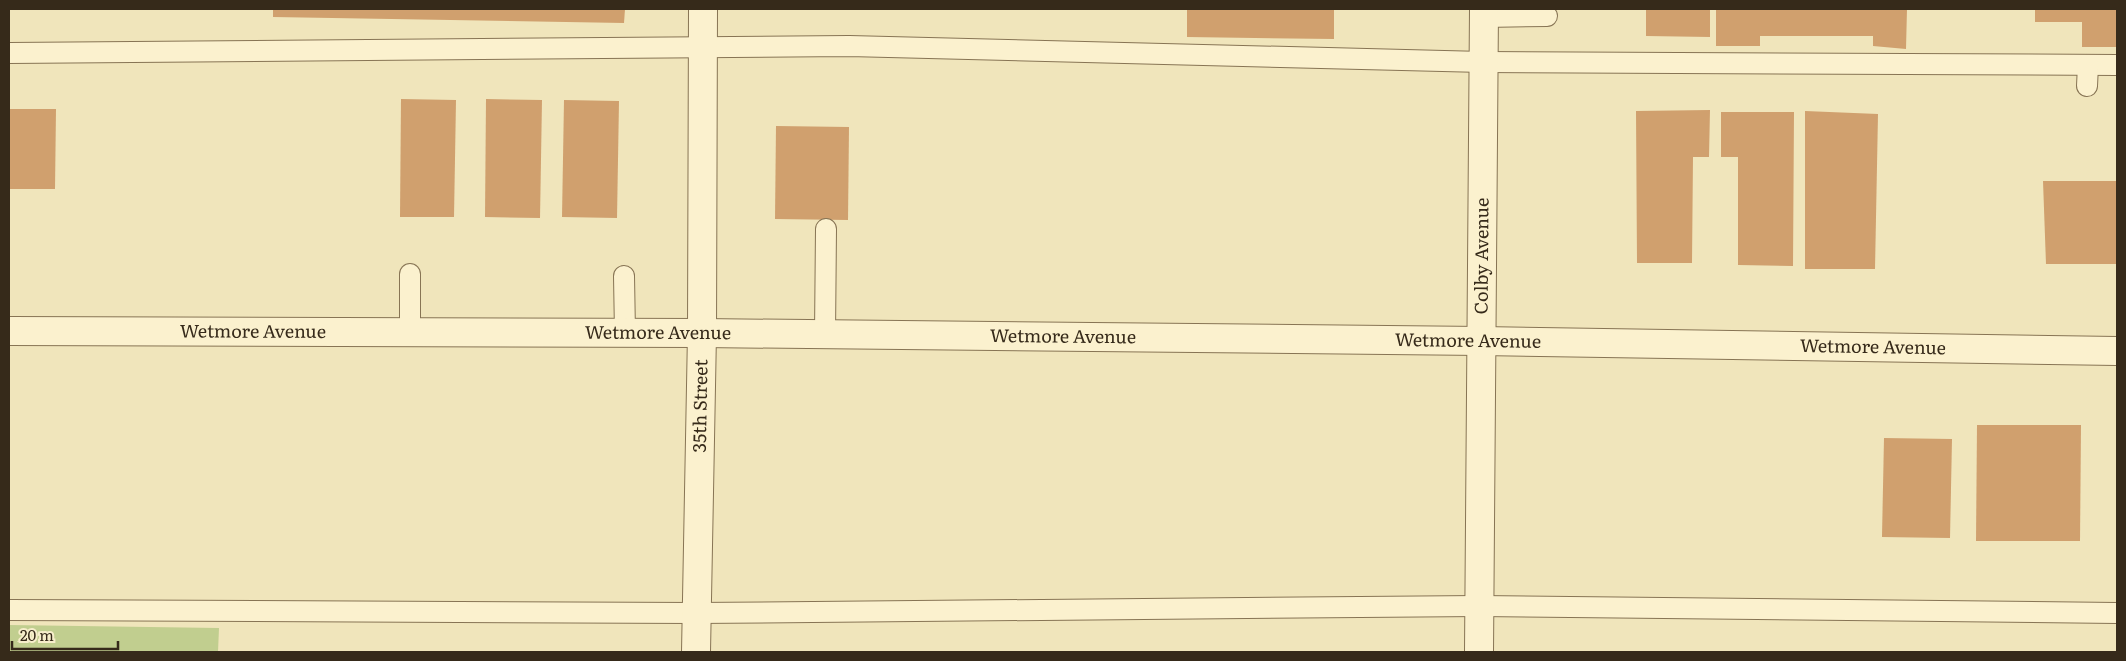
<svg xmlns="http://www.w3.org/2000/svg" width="2126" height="661" font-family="Literata,serif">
	<rect width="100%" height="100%" fill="#f0e5bb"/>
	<path fill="#c1ce8f" d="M 9,625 L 219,628 L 218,652 L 9,652 Z"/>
	<g fill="#d0a06e">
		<path d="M 273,9 L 625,9 L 624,23 L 273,17 Z"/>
		<path d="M 1187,9 L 1334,9 L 1334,39 L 1187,37 Z"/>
		<path d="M 1646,9 L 1710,9 L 1710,37 L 1646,36 Z"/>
		<path d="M 1716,9 L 1907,9 L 1906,49 L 1873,46 L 1873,36 L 1760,36 L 1760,46 L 1716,46 Z"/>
		<path d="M 2035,9 L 2117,9 L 2117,47 L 2082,47 L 2082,22 L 2035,22 Z"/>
		<path d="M 401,99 L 456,100 L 454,217 L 400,217 Z"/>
		<path d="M 486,99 L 542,100 L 540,218 L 485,217 Z"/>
		<path d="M 564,100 L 619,101 L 617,218 L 562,217 Z"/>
		<path d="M 9,109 L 56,109 L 55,189 L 9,189 Z"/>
		<path d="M 1710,110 L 1709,157 L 1693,157 L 1692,263 L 1637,263 L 1636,111 Z"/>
		<path d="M 1805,111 L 1878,114 L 1875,269 L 1805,269 Z"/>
		<path d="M 1721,112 L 1794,112 L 1793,266 L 1738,265 L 1738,157 L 1721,157 Z"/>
		<path d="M 776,126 L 849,127 L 848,220 L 775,219 Z"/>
		<path d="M 2043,181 L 2117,181 L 2117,264 L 2046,264 Z"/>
		<path d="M 1977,425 L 2081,425 L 2080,541 L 1976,541 Z"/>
		<path d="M 1884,438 L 1952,439 L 1950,538 L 1882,537 Z"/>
	</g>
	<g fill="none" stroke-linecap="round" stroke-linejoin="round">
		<g stroke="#877454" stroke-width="22">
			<g id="service">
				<path d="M 1484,17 L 1547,16"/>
				<path d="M 9,53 L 849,46 L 1483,62 L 2117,65"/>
				<path d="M 2087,86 L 2088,65"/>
				<path d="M 410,274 L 410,332"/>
				<path d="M 624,276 L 625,333"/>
				<path d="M 825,334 L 826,229"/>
				<path d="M 9,610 L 695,613 L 1479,606 L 2117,613"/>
			</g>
		</g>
		<g stroke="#877454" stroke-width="30">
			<g id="minor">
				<path id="s1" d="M 1479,652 L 1484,9"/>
			</g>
		</g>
		<g stroke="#877454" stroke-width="30">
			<g id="tertiary">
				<path id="s2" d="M 9,331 L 702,333 L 1481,341 L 2117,351"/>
				<path id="s3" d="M 696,652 L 702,333 L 703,9"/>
			</g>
		</g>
		<use href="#service" stroke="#fbf1ce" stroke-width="20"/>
		<use href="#minor" stroke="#fbf1ce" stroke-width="28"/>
		<use href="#tertiary" stroke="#fbf1ce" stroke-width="28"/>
	</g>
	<g text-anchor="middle" stroke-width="5" stroke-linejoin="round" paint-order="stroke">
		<g font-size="18" fill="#362a1a" stroke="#f7eecb">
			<text dy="6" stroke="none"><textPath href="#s1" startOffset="396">Colby Avenue</textPath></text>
			<text dy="6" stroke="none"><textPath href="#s2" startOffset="244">Wetmore Avenue</textPath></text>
			<text dy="6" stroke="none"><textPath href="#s2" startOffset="649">Wetmore Avenue</textPath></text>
			<text dy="6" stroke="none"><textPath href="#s2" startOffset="1054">Wetmore Avenue</textPath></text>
			<text dy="6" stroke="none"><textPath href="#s2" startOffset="1459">Wetmore Avenue</textPath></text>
			<text dy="6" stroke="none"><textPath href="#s2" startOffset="1864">Wetmore Avenue</textPath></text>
			<text dy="6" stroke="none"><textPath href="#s3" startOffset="246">35th Street</textPath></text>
		</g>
	</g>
	<rect width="2126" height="661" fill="none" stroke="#362a1a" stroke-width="20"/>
	<path d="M12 641v8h106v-8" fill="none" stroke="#362a1a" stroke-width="2.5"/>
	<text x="20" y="641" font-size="15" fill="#362a1a" stroke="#f7eecb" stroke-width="4" paint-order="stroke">20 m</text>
</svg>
